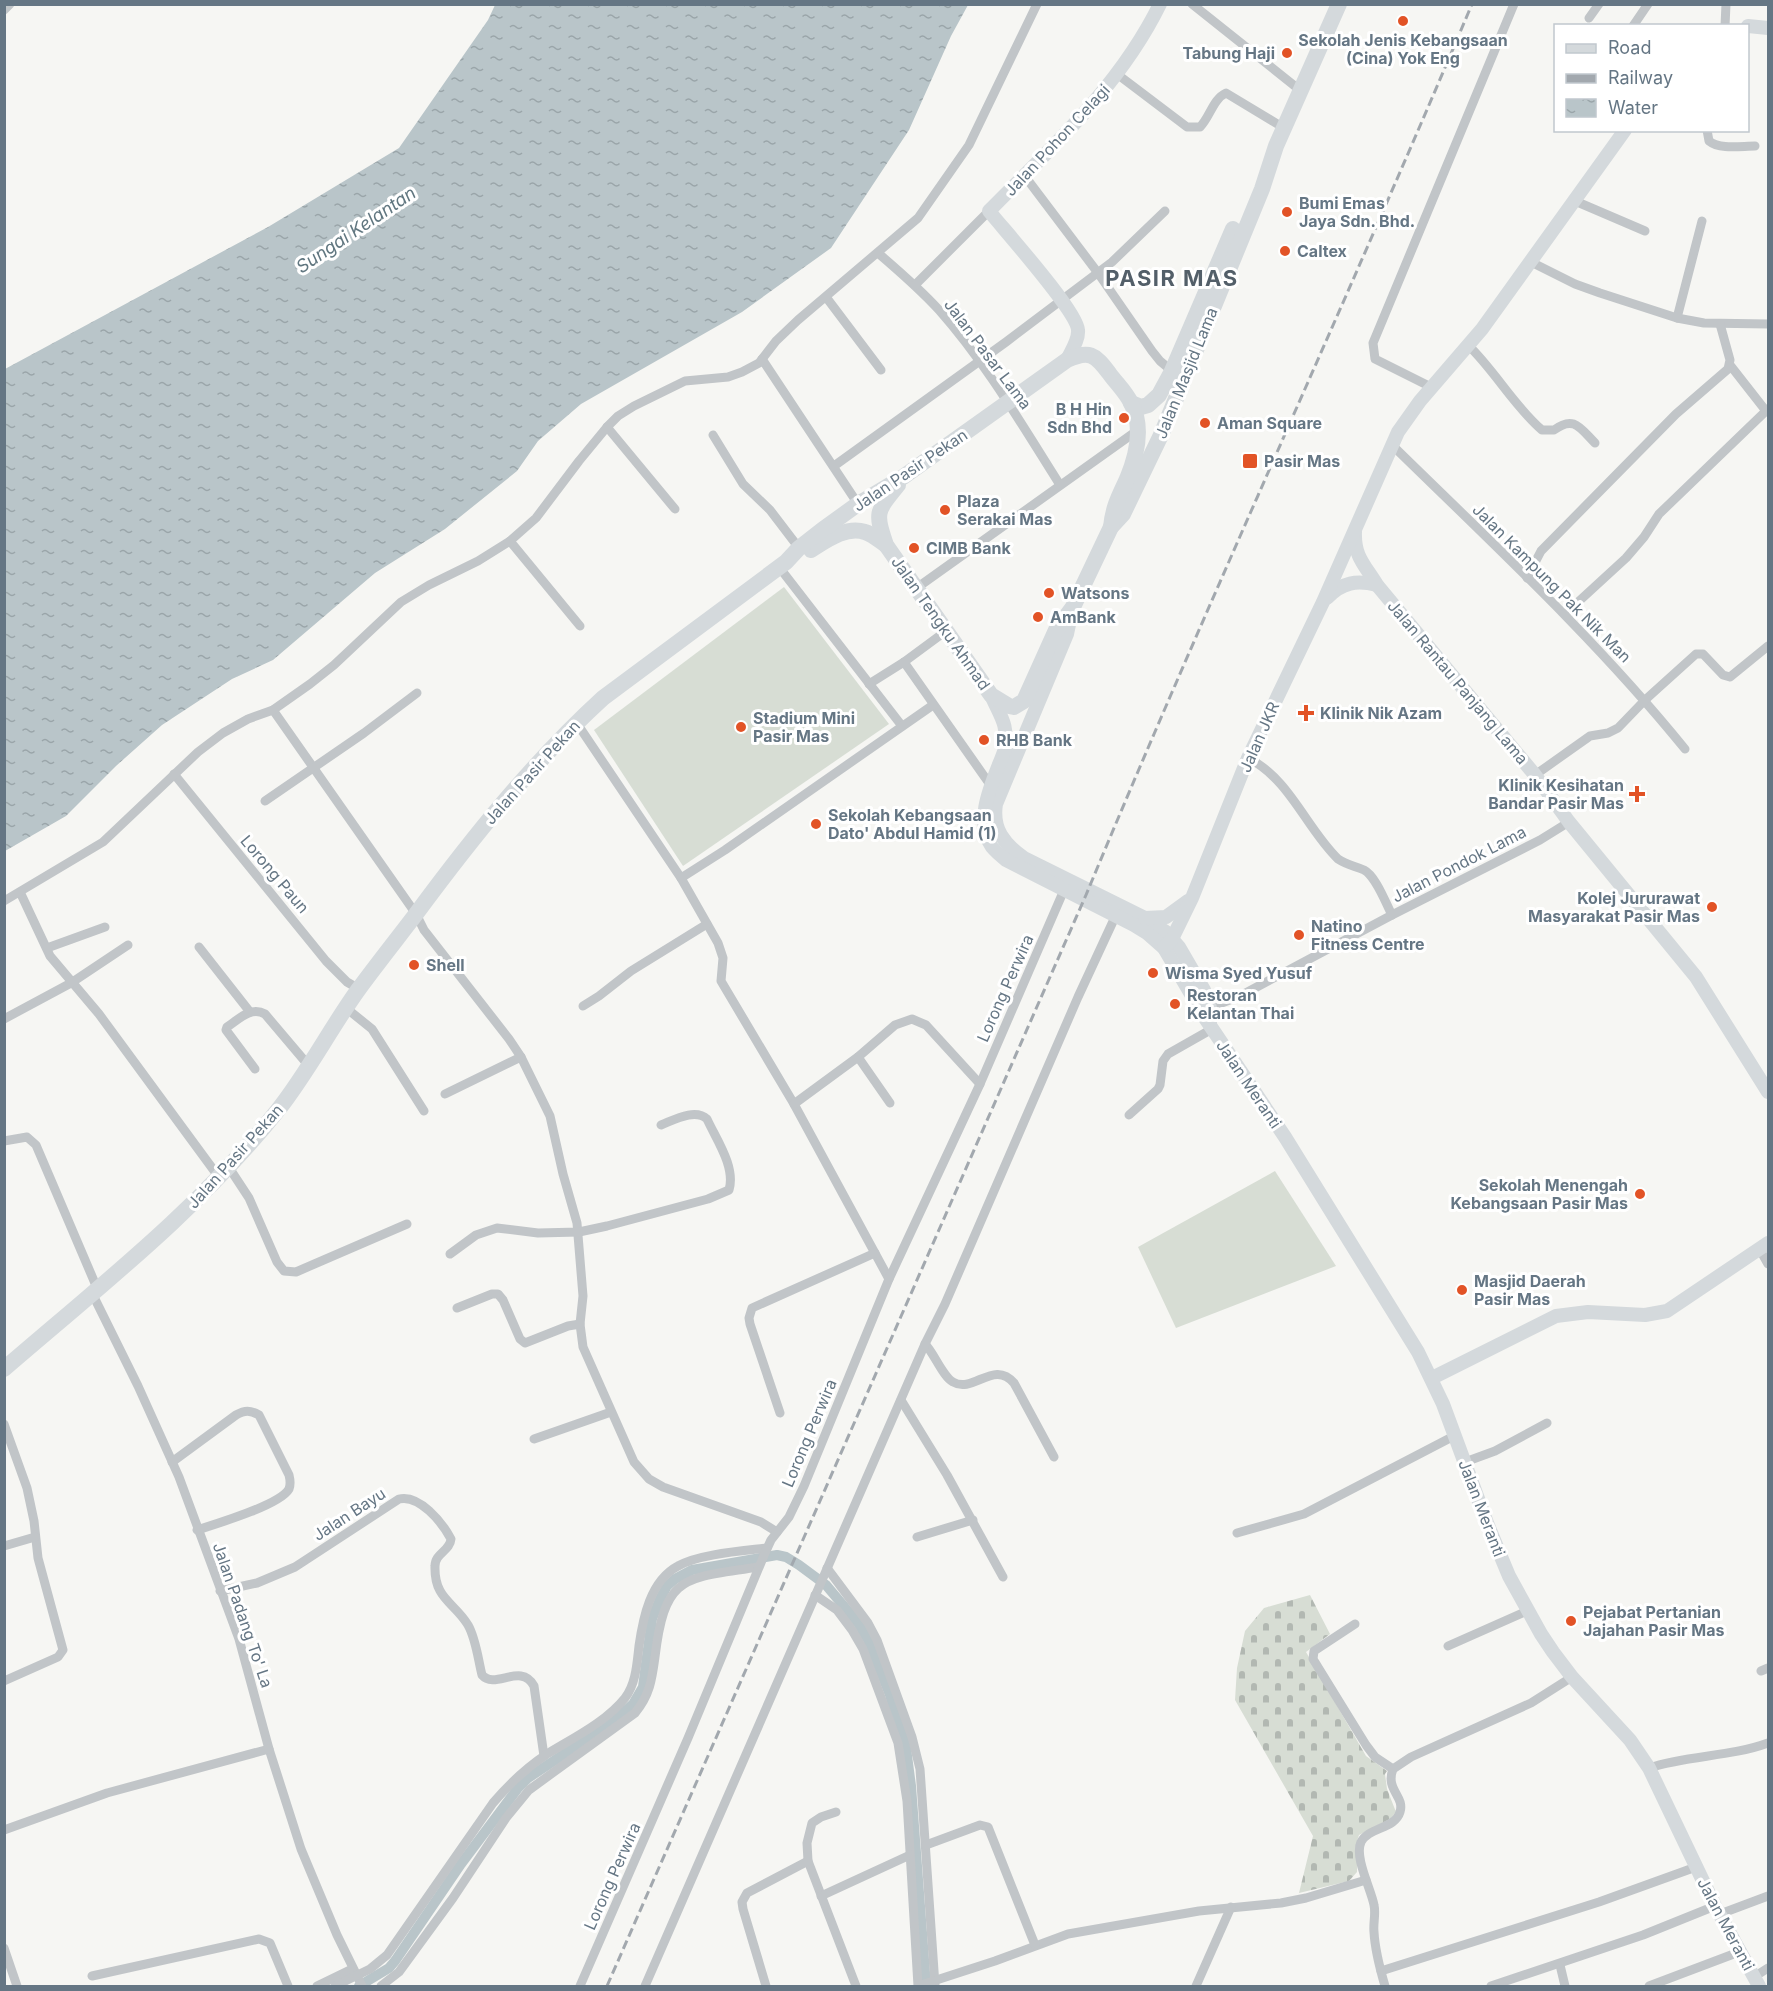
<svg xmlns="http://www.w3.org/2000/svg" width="1773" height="1991" font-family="Inter,sans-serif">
	<defs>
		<pattern id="cemetery-stones" width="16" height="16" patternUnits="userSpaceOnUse" patternTransform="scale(1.5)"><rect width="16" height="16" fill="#d7ddd4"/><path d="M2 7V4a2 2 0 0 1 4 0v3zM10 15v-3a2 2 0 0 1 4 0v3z" fill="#b2b8b2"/></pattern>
		<pattern id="water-ripples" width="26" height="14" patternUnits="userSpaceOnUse" patternTransform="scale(1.5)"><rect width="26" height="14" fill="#b9c5c9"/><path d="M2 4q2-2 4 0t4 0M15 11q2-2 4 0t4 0" fill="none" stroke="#9aa5a9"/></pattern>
	</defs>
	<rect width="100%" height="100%" fill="#f6f6f3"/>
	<g fill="#d7ddd4">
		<path d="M 784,587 L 889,724 L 683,866 L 594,730 Z"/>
		<path d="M 1275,1171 L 1336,1266 L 1176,1328 L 1138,1247 Z"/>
	</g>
	<path fill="url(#cemetery-stones)" d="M 1310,1595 L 1330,1634 L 1306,1652 L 1366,1756 L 1387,1771 L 1385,1774 L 1387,1789 L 1396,1812 L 1390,1819 L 1359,1835 L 1357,1841 L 1357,1872 L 1349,1881 L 1299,1893 L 1313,1836 L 1235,1700 L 1237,1668 L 1245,1631 L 1264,1608 Z"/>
	<path fill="url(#water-ripples)" d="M 495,5 L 968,5 L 951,36 L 909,130 L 831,248 L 742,312 L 581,404 L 538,441 L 517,471 L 445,529 L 375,573 L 273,660 L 232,679 L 162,725 L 116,766 L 66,816 L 5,851 L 5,369 L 268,227 L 399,148 L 488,20 Z"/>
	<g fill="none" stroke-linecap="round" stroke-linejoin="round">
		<path stroke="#b9c5c9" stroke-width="10" d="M 359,1986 L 389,1968 L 395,1961 L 461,1864 L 518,1788 L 528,1778 L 614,1721 L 633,1704 L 643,1687 L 652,1619 L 660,1599 L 667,1586 L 675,1579 L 692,1570 L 777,1555 L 786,1557 L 799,1565 L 826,1585 L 858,1623 L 868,1640 L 890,1695 L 906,1748 L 911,1786 L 926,1986"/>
		<g stroke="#c1c5c8" stroke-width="9">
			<path d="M 1192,4 L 1301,91"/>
			<path d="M 4,10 L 10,4"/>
			<path d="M 1589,18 L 1599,4"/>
			<path d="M 1633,26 L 1648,4"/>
			<path d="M 1725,26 L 1726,4"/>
			<path d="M 1117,74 L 1187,127 L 1200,127 C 1210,117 1213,99 1226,93 L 1284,128"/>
			<path d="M 1707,130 L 1709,141 C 1720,150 1741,146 1755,146"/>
			<path d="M 1024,175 L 1098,273 L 1152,351 L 1160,361 L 1172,371"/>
			<path d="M 1575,201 L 1645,231"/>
			<path d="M 878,253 C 899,271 920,289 939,310 C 986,363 1022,425 1060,485"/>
			<path d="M 1531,262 L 1575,284 L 1600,293 L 1677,318 L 1704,323 L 1768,324"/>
			<path d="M 915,285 L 989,211"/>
			<path d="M 826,297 L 881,370"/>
			<path d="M 1677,318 L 1702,221"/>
			<path d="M 1468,345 C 1495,371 1514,406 1542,430 L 1554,430 C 1574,415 1580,428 1595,443"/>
			<path d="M 762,359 L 858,504"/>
			<path d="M 1730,365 L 1766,411"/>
			<path d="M 1431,387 L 1375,359 L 1373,343 L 1514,4"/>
			<path d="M 607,427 L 675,509"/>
			<path d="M 713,435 L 743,484 L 770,510 L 799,548"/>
			<path d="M 1391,444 C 1492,543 1596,639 1685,749"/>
			<path d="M 834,466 L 1006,342 L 1112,262 L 1165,211"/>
			<path d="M 510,541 L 580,626"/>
			<path d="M 779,567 L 902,726"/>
			<path d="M 1527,578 L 1541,551 L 1676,414 L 1728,369 L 1730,360 L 1720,324"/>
			<path d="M 918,587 L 1138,430"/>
			<path d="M 1565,614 L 1626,558 L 1644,537 L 1659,514 L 1768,409"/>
			<path d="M 904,662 L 991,786"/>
			<path d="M 869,684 L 904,662 L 946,631"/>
			<path d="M 273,710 L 416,914 L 424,930 L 509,1039 L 521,1057 L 550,1116 L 563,1174 L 577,1223 L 583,1296 L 580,1324 L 583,1347 L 634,1462 L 649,1479 L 663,1487 L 761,1522 L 777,1532"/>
			<path d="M 576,722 L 681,878 L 718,943 L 723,958 L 721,981 L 794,1104 L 889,1279"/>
			<path d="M 1248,758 C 1290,779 1306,828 1338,859 C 1347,865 1355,866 1364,870 C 1376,876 1386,904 1392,915"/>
			<path d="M 174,774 L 326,961 L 347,982 L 359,989"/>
			<path d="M 1535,775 L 1590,736 L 1608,733 L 1618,728 L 1645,700 L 1696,654 L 1703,654 L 1723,675 L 1730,677 L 1768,646"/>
			<path d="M 265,801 L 364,733 L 417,693"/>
			<path d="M 681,878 L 725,850 L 933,705"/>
			<path d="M 20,892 L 50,956 L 99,1014 L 218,1176"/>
			<path d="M 4,901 L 103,842 L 198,752 L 223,733 L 248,719 L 273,710 L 310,684 L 334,665 L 401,602 L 429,585 L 478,561 L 510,541 L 536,518 L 579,461 L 607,427 L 618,416 L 634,406 L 685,381 L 728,377 L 742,372 L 759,363 L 776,341 L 798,320 L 918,218 L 969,145 L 1037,4"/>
			<path d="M 199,947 L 250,1012"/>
			<path d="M 47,948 L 105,927"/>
			<path d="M 583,1006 L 599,996 L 631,971 L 707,924"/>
			<path d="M 346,1008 L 372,1029 L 424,1111"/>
			<path d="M 1206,1009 L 1240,996 L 1392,915 L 1540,840 L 1569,822"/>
			<path d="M 4,1019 L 71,983 L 128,945"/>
			<path d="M 858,1057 L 890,1103"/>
			<path d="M 255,1069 L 226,1030 L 227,1027 C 239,1019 251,1006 265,1014 L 309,1066"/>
			<path d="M 445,1094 L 521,1057"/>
			<path d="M 794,1104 L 858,1057 L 895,1025 L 912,1019 L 926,1025 L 980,1084"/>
			<path d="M 1129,1115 L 1158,1089 L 1160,1085 L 1163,1061 L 1168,1054 L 1212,1029"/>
			<path d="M 4,1141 L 27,1137 L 36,1145 L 97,1288"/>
			<path d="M 228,1166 L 249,1198 L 277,1262 L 284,1271 L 296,1272 L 407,1224"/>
			<path d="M 1759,1248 L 1768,1264"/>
			<path d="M 450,1254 L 476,1235 L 497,1228 L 538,1233 L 579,1232 L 607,1226 L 708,1199 L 729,1190 C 736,1167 716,1139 707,1119 C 695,1108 674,1120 661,1125"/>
			<path d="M 92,1293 L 138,1386 L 179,1477 L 239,1639 L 269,1749 L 301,1849 L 337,1935 L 362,1986"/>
			<path d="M 457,1308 L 492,1294 L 498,1294 L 503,1300 L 520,1339 L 525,1343 L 568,1326 L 580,1324"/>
			<path d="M 925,1344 C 934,1353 943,1377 953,1382 C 973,1394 994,1359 1014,1383 L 1054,1457"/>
			<path d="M 901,1400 L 947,1475 L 1003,1577"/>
			<path d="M 780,1413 L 750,1324 L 749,1318 L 752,1308 L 875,1253"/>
			<path d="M 4,1424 L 27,1488 L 34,1521 L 38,1558 L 63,1650 L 58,1657 L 4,1681"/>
			<path d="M 534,1439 L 611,1412"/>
			<path d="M 172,1462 L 236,1415 C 245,1410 250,1410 259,1415 L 289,1475 C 290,1479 291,1484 289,1489 C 280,1505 216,1524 197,1530"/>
			<path d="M 1465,1462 L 1495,1451 L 1547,1423"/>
			<path d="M 1237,1533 L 1304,1514 L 1454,1436"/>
			<path d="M 917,1537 L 973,1520"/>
			<path d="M 4,1546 L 35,1537"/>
			<path d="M 827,1568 L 868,1623 L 877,1640 L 912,1737 L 920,1769 L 935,1985"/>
			<path d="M 220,1591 L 257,1583 L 295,1567 L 399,1499 C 419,1494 442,1522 451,1539 C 450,1551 435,1553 435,1566 C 434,1599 454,1602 468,1625 C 476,1639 478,1659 482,1675 C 495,1690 521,1662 534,1686 L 544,1756"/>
			<path d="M 815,1595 L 837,1610 L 852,1630 L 863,1649 L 898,1743 L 907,1801 L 918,1986 L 995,1961 L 1068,1934 L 1199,1911 L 1281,1903 L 1306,1898 L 1366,1880"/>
			<path d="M 1355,1624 L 1314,1651 L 1313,1659 L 1366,1745 L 1375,1757 L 1393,1769"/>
			<path d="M 1448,1646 L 1527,1611"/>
			<path d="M 1761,1671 L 1768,1668"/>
			<path d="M 1649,1768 C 1688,1755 1730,1757 1768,1743"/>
			<path d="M 836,1812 L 821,1817 L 812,1823 L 807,1843 L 808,1861 L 856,1986"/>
			<path d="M 4,1830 L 107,1793 L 269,1749"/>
			<path d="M 926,1845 L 980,1825 L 988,1827 L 1035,1945"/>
			<path d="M 821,1896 L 910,1855"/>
			<path d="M 1720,1914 L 1768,1896"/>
			<path d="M 4,1948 L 17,1986"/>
			<path d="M 1560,1965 L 1565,1986"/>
			<path d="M 1381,1971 L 1599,1902 L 1696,1867"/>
			<path d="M 92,1976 L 259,1939 L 270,1943 L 288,1986"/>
			<path d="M 1754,1977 L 1768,1968"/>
			<path d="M 317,1986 L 352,1969"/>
			<path d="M 335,1986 L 370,1969 L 387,1955 L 493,1803 C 509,1784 526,1768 547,1754 C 573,1738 606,1722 625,1698 C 636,1684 637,1663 639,1646 C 643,1618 650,1581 678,1566 C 699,1554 742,1551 767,1548"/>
			<path d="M 381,1986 L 399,1972 L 453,1898 L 506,1818 L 529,1790 L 635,1713 C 650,1695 652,1679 655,1657 C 665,1573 684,1579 758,1567"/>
			<path d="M 580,1986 L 688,1738 L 765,1553 L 771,1540 L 789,1517 L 804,1486 L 889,1279 L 980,1084 L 1064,890"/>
			<path d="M 645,1986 L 925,1344 L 945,1304 L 1078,997 L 1116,915"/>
			<path d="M 766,1986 L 743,1909 L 742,1902 L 747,1893 L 808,1861"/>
			<path d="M 1196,1986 L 1231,1907"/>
			<path d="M 1385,1986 C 1380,1969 1375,1951 1374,1932 C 1373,1923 1376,1914 1374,1905 C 1371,1889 1354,1857 1361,1842 C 1369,1827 1395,1829 1400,1812 C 1405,1796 1385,1790 1393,1769 L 1411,1757 L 1531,1703 L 1572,1677"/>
			<path d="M 1491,1986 L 1643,1935 L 1715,1906"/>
			<path d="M 1649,1986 L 1739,1952"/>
		</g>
		<g stroke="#d4d9dc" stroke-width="14">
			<path d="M 1748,26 L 1768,28"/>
			<path d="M 1067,360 C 1071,351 1079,340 1078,330 C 1077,311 1005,231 989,211 C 1052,147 1120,86 1160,4"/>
			<path d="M 1355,532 C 1354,557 1365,565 1377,585 L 1535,775 L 1569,822 L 1696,977 L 1768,1092"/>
			<path d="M 1327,598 C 1342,582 1357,580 1377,585"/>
			<path d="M 1072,610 L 1067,634 L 996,804 C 992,829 1004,844 1024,858 L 1145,918 L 1166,932 L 1179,947 L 1204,990 L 1210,1008 L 1210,1025"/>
			<path d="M 991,695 C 1001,718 1008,723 1005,749 C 995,777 972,819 992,847 C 996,852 1001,856 1006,860 L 1134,925 L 1147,933 L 1164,948 L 1205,1018 L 1285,1137 L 1418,1352 L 1443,1404 L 1487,1523 L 1509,1576 L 1541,1634 L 1553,1652 L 1572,1677 L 1630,1740 L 1649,1768 L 1715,1906 L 1759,1986"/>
			<path d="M 1145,918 L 1166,917 L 1188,901"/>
			<path d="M 1164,948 L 1172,939 L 1192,898 L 1248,758 L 1323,602 L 1398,432 L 1420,401 L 1482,329 L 1625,130"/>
			<path d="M 1432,1378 L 1556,1316 L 1588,1312 L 1645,1315 L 1667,1311 L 1768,1243"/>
		</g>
		<g stroke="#d4d9dc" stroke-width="16">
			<path d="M 1131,403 L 1141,407 L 1148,405 L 1159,395 L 1172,371 L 1233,229"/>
			<path d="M 898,485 C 876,512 875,512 886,545 L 991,695 L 1009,706 L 1014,707 L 1024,701 L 1056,630 L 1073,607 L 1111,527 L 1123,514 L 1161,435 L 1262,189 L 1276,146 L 1339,4"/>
			<path d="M 811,550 C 827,540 846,526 865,532 C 872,534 880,541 886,545"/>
			<path d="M 4,1369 C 99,1287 200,1208 278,1110 C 308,1072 330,1029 358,990 C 377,964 397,939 416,914 C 473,837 532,763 603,698 L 786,562 L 799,548 L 822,530 L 858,504 L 903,477 L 1067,360 C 1089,350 1095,354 1109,373 C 1116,383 1126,392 1131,403 C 1144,427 1137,455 1127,479 C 1119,496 1113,507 1111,527"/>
		</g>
		<path stroke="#a2a8ae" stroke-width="3" stroke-dasharray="9 4.5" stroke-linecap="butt" d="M 607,1986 L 1086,895 C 1210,596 1346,303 1472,4"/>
	</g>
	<g fill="#e25326" stroke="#fff" stroke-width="2">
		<circle cx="1403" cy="21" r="6"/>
		<circle cx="1287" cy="53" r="6"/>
		<circle cx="1287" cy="212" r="6"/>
		<circle cx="1285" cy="251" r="6"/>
		<circle cx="1124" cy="418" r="6"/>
		<circle cx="1205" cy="423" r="6"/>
		<rect x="1242" y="453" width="16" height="16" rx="3"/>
		<circle cx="945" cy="510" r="6"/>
		<circle cx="914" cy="548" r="6"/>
		<circle cx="1049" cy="593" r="6"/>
		<circle cx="1038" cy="617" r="6"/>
		<path d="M1303 704h6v6h6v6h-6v6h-6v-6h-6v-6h6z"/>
		<circle cx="741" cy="727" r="6"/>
		<circle cx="984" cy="740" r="6"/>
		<path d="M1634 785h6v6h6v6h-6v6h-6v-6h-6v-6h6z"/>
		<circle cx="816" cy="824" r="6"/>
		<circle cx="1712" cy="907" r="6"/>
		<circle cx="1299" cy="935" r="6"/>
		<circle cx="414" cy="965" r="6"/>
		<circle cx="1153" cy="973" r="6"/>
		<circle cx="1175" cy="1004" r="6"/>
		<circle cx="1640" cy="1194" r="6"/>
		<circle cx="1462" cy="1290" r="6"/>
		<circle cx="1571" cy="1621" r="6"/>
	</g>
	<g text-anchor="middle" stroke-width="6" stroke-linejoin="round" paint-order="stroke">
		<g font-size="16" font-weight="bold" fill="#657684" stroke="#fff" text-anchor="start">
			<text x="1403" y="46" text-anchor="middle">Sekolah Jenis Kebangsaan<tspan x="1403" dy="18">(Cina) Yok Eng</tspan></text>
			<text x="1275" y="59" text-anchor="end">Tabung Haji</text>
			<text x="1299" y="209">Bumi Emas<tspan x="1299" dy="18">Jaya Sdn. Bhd.</tspan></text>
			<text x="1297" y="257">Caltex</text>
			<text x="1112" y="415" text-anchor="end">B H Hin<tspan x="1112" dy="18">Sdn Bhd</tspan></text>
			<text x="1217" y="429">Aman Square</text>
			<text x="1264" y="467">Pasir Mas</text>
			<text x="957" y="507">Plaza<tspan x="957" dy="18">Serakai Mas</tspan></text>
			<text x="926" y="554">CIMB Bank</text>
			<text x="1061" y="599">Watsons</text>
			<text x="1050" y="623">AmBank</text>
			<text x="1320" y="719">Klinik Nik Azam</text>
			<text x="753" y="724">Stadium Mini<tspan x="753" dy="18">Pasir Mas</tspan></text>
			<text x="996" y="746">RHB Bank</text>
			<text x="1624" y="791" text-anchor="end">Klinik Kesihatan<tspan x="1624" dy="18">Bandar Pasir Mas</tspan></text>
			<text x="828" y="821">Sekolah Kebangsaan<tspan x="828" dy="18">Dato' Abdul Hamid (1)</tspan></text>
			<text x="1700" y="904" text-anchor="end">Kolej Jururawat<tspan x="1700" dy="18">Masyarakat Pasir Mas</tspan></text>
			<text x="1311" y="932">Natino<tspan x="1311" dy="18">Fitness Centre</tspan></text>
			<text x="426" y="971">Shell</text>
			<text x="1165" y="979">Wisma Syed Yusuf</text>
			<text x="1187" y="1001">Restoran<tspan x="1187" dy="18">Kelantan Thai</tspan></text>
			<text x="1628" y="1191" text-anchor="end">Sekolah Menengah<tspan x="1628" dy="18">Kebangsaan Pasir Mas</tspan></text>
			<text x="1474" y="1287">Masjid Daerah<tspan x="1474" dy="18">Pasir Mas</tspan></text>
			<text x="1583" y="1618">Pejabat Pertanian<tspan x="1583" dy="18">Jajahan Pasir Mas</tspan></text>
		</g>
		<g font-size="16" fill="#657684" stroke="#fff">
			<text transform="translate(1057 140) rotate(-47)" y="6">Jalan Pohon Celagi</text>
			<text transform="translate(988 354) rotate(53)" y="6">Jalan Pasar Lama</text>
			<text transform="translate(1186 373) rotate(-68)" y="6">Jalan Masjid Lama</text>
			<text transform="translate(910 470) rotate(-34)" y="6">Jalan Pasir Pekan</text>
			<text transform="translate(1552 583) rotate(45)" y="6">Jalan Kampung Pak Nik Man</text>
			<text transform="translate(941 623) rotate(55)" y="6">Jalan Tengku Ahmad</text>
			<text transform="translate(1458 682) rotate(50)" y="6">Jalan Rantau Panjang Lama</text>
			<text transform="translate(1259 737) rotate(-66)" y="6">Jalan JKR</text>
			<text transform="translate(532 772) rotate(-48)" y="6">Jalan Pasir Pekan</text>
			<text transform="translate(1459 864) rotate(-27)" y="6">Jalan Pondok Lama</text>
			<text transform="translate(275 874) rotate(50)" y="6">Lorong Paun</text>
			<text transform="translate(1005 988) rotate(-66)" y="6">Lorong Perwira</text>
			<text transform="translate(1249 1084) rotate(56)" y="6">Jalan Meranti</text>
			<text transform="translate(235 1156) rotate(-48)" y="6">Jalan Pasir Pekan</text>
			<text transform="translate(809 1433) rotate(-67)" y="6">Lorong Perwira</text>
			<text transform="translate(1482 1508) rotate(69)" y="6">Jalan Meranti</text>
			<text transform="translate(349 1514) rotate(-33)" y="6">Jalan Bayu</text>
			<text transform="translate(243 1615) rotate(71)" y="6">Jalan Padang To' La</text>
			<text transform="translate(612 1876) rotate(-66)" y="6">Lorong Perwira</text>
			<text transform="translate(1726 1924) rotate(62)" y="6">Jalan Meranti</text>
		</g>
		<g font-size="18" font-style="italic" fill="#617780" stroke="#fff">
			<text transform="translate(356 230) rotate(-34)" y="6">Sungai Kelantan</text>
		</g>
		<g font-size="22" font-weight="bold" letter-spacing="1.5" fill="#535f69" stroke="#fff">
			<text x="1172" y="286">PASIR MAS</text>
		</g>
	</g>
	<rect width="1773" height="1991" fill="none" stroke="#657684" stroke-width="12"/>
	<rect x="1554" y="24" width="195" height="108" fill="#ffffff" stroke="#c1c8ce" stroke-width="1.5"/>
	<rect x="1566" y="44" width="30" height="9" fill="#d4d9dc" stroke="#c1c8ce" stroke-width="1.5"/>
	<text x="1608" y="54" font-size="18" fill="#657684">Road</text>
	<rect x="1566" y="74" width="30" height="9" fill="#a2a8ae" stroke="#c1c8ce" stroke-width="1.5"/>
	<text x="1608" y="84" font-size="18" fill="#657684">Railway</text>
	<rect x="1566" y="99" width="30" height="18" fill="url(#water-ripples)" stroke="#c1c8ce" stroke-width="1.5"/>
	<text x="1608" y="114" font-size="18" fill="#657684">Water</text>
</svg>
